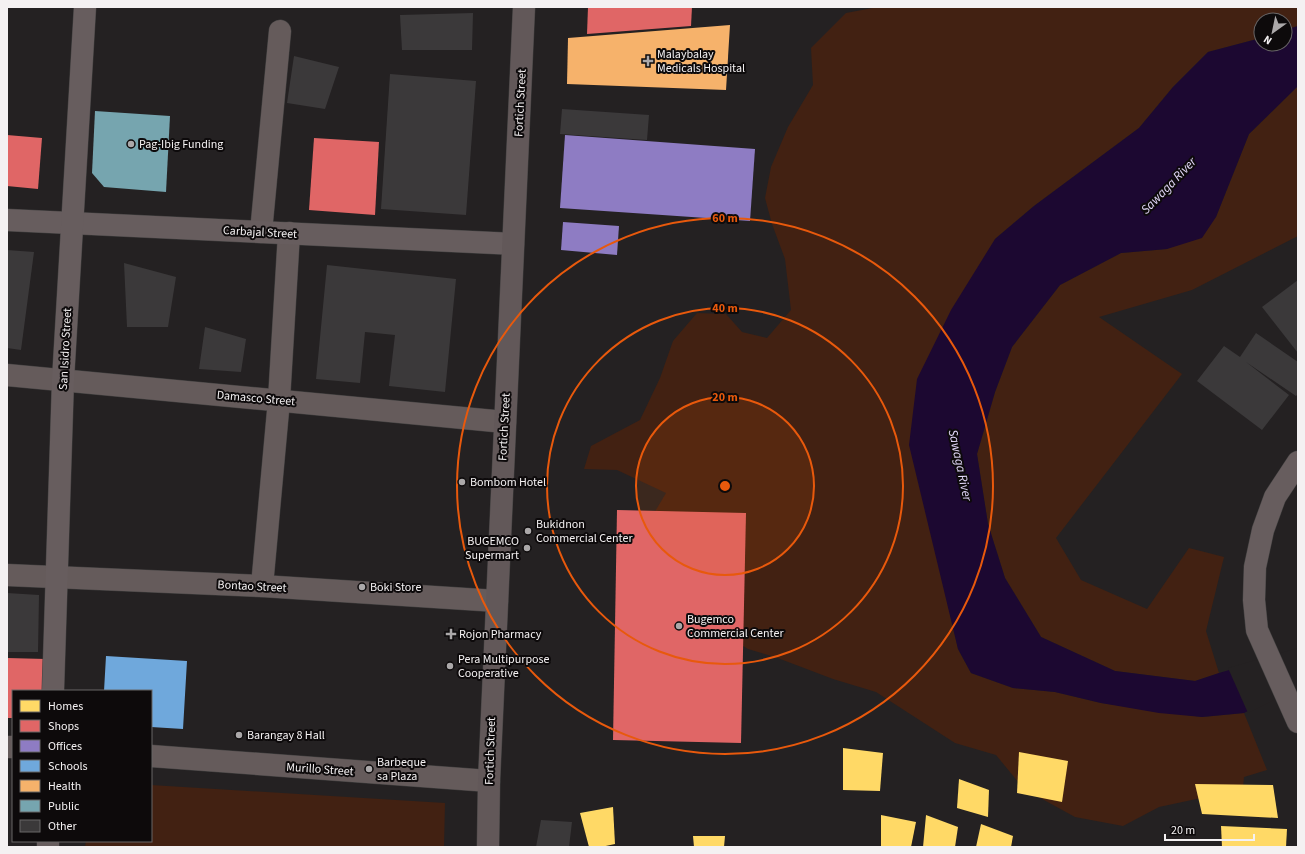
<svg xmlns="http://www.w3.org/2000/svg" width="1305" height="854" font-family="'Source Sans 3',sans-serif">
	<rect width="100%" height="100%" fill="#242122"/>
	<g fill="#422112">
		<path d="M 878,7 L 1298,7 L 1298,26 L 1285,30 L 1285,20 L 1261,20 L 1261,38 L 1208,52 L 1173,87 L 1139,128 L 1034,206 L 995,239 L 945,592 L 958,649 L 971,673 L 1013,688 L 1055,692 L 1101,703 L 1202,717 L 1244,713 L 1267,770 L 1244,777 L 1242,798 L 1201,798 L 1159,807 L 1123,826 L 1075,817 L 1024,789 L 996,755 L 955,743 L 876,692 L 833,679 L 775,657 L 748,649 L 720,632 L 650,520 L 666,493 L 617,470 L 584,469 L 591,446 L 640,420 L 660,378 L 673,341 L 697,313 L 726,314 L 742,332 L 767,338 L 791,310 L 785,259 L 772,224 L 765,198 L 771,167 L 788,127 L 813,85 L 811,48 L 846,13 Z"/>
		<path d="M 1298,86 L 1298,236 L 1192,290 L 1099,317 L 1182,374 L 1056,538 L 1081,580 L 1147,609 L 1189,548 L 1224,557 L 1206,631 L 1219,673 L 1195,681 L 1115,671 L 1041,637 L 1005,578 L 988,524 L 977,454 L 995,392 L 1012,347 L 1060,285 L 1121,253 L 1167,249 L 1216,217 L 1249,134 Z"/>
		<path d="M 151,785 L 445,803 L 444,847 L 85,847 L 86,841 L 151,841 Z"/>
	</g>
	<path fill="#1c0831" d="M 1298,26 L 1298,86 L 1249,134 L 1216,217 L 1202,238 L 1167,249 L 1121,253 L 1060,285 L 1012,347 L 995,392 L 977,454 L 988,524 L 1005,578 L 1041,637 L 1115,671 L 1195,681 L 1219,673 L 1298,650 L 1298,685 L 1244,713 L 1202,717 L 1159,713 L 1101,703 L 1055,692 L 1013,688 L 971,673 L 958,649 L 909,445 L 917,379 L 951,310 L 995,239 L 1034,206 L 1139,128 L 1173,87 L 1208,52 L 1261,38 L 1261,44 L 1285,44 L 1285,30 Z"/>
	<path fill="#242122" d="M 1298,648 L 1298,688 L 1248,713 L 1228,668 Z"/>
	<g fill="#ffd966">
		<path d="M 843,748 L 883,753 L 880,791 L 843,790 Z"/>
		<path d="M 1019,752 L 1068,761 L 1062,802 L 1017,793 Z"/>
		<path d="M 959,779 L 989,790 L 988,817 L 957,808 Z"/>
		<path d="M 1195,784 L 1273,785 L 1278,818 L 1202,814 Z"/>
		<path d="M 613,807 L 615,844 L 601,847 L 589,847 L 580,813 Z"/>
		<path d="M 881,815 L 916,822 L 911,847 L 881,847 Z"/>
		<path d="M 926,815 L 958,827 L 955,847 L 923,847 Z"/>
		<path d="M 981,824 L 1013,836 L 1011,847 L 976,847 Z"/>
		<path d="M 1221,826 L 1287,829 L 1286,847 L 1222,847 Z"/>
		<path d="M 693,836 L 725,836 L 724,847 L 694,847 Z"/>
	</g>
	<g fill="#e06666">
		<path d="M 588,7 L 692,7 L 691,26 L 587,34 Z"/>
		<path d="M 7,135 L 42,138 L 38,189 L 7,186 Z"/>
		<path d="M 314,138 L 379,142 L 375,215 L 309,210 Z"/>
		<path d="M 617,510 L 746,513 L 741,743 L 613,740 Z"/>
		<path d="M 7,658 L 46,659 L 45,691 L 13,691 L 13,718 L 7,718 Z"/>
	</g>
	<g fill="#8e7cc3">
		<path d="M 565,135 L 755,149 L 750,221 L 560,208 Z"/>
		<path d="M 563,222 L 619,226 L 617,255 L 561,250 Z"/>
	</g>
	<path fill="#6fa8dc" d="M 106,656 L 187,661 L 183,729 L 151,727 L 151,691 L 104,691 Z"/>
	<path fill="#f6b26b" d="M 730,25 L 726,90 L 567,84 L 568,38 Z"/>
	<path fill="#76a5af" d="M 95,111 L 170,116 L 166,192 L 104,187 L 92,173 Z"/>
	<g fill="#3b393a">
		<path d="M 473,13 L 472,50 L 402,50 L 400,15 Z"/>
		<path d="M 294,56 L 339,67 L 325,109 L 287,103 Z"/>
		<path d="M 390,74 L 476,81 L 466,215 L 381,209 Z"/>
		<path d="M 562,109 L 649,115 L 647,140 L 560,134 Z"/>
		<path d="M 7,250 L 34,252 L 21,350 L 7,348 Z"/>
		<path d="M 124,263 L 176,277 L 168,327 L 127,327 Z"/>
		<path d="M 327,265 L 456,279 L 445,392 L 389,386 L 395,335 L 365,332 L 360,383 L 316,379 Z"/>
		<path d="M 1298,280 L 1298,353 L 1262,307 Z"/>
		<path d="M 205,327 L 246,339 L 241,372 L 199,369 Z"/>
		<path d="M 1256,333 L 1298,362 L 1298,394 L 1296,396 L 1246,362 L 1289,395 L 1262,430 L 1197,381 L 1224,346 L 1240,357 Z"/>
		<path d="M 7,593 L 39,595 L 38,652 L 7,652 Z"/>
		<path d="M 541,820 L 572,822 L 569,847 L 536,847 Z"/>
	</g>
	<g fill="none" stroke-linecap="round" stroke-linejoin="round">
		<g stroke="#403f3f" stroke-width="23">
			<g id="street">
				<path d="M 261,232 L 280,31"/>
				<path d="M 7,375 L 505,422"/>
				<path d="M 7,575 L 262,586 L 497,601"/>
				<path d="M 262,586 L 279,400 L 289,233"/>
				<path d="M 7,747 L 13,747"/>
				<path d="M 151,756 L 489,781"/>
			</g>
		</g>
		<g stroke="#403f3f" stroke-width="23">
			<g id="secondary">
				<path d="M 7,220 L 513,244"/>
				<path d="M 1298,462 L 1275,497 L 1263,530 L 1255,567 L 1254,600 L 1257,630 L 1298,722"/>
				<path d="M 53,691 L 63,380 L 85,7"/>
				<path d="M 48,847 L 48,841"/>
			</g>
		</g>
		<g stroke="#403f3f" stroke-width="23">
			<path id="highway" d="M 488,847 L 489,781 L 524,7"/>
		</g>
		<use href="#street" stroke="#655b5b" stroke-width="22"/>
		<use href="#secondary" stroke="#675d5e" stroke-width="22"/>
		<use href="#highway" stroke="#625859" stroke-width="22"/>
	</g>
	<circle cx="725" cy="486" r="89" fill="#e8590c" fill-opacity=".12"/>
	<g fill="none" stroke="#e8590c" stroke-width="2">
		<circle cx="725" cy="486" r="89"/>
		<circle cx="725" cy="486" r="178"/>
		<circle cx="725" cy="486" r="268"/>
	</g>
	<g fill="#aba8a9" stroke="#0d0a0b" stroke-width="1.5">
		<path d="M646 55h4v4h4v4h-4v4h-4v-4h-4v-4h4z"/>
		<circle cx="131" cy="144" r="4"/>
		<circle cx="462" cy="482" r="4"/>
		<circle cx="528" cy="531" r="4"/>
		<circle cx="527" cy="548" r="4"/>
		<circle cx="362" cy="587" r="4"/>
		<circle cx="679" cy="626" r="4"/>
		<path d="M449 628h4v4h4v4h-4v4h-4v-4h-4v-4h4z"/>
		<circle cx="450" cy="666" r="4"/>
		<circle cx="239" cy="735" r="4"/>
		<circle cx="369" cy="769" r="4"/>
	</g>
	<g text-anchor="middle" stroke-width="4" stroke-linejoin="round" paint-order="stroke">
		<g font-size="12" fill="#f4f1f2" stroke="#0d0a0b" text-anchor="start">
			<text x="657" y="58">Malaybalay<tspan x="657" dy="14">Medicals Hospital</tspan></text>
			<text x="139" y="148">Pag-Ibig Funding</text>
			<text x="470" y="486">Bombom Hotel</text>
			<text x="536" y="528">Bukidnon<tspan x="536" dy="14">Commercial Center</tspan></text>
			<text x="519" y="545" text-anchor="end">BUGEMCO<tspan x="519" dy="14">Supermart</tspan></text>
			<text x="370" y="591">Boki Store</text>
			<text x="687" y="623">Bugemco<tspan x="687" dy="14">Commercial Center</tspan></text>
			<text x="459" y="638">Rojon Pharmacy</text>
			<text x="458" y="663">Pera Multipurpose<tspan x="458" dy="14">Cooperative</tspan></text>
			<text x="247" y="739">Barangay 8 Hall</text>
			<text x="377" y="766">Barbeque<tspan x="377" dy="14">sa Plaza</tspan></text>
		</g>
		<g font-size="12" fill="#f4f1f2" stroke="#0d0a0b">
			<text transform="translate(520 103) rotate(-87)" y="4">Fortich Street</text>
			<text transform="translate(260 232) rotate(3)" y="4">Carbajal Street</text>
			<text transform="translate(65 349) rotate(-87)" y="4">San Isidro Street</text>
			<text transform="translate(256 398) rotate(5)" y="4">Damasco Street</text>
			<text transform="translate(504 427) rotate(-87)" y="4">Fortich Street</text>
			<text transform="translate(252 586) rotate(3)" y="4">Bontao Street</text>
			<text transform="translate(490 751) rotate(-88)" y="4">Fortich Street</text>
			<text transform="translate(320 769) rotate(4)" y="4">Murillo Street</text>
		</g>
		<g font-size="13" font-style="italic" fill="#e5dafb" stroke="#0d0a0b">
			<text transform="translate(1168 185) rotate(-46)" y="5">Sawaga River</text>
			<text transform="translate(961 465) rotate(78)" y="5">Sawaga River</text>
		</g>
	</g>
	<circle cx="725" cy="486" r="6" fill="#e8590c" stroke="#0d0a0b" stroke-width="2"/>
	<g font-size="12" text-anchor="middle" font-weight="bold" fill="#e8590c" stroke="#0d0a0b" stroke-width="4" stroke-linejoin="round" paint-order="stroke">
		<text x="725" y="222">60 m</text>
		<text x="725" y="312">40 m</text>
		<text x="725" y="401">20 m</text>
	</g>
	<rect width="1305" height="854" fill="none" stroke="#f4f1f2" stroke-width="16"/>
	<rect x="12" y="690" width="140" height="152" fill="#0d0a0b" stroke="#696667"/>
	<rect x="20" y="700" width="20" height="12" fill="#ffd966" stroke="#696667"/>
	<text x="48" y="710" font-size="12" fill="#f4f1f2">Homes</text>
	<rect x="20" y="720" width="20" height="12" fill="#e06666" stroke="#696667"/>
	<text x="48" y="730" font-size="12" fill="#f4f1f2">Shops</text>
	<rect x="20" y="740" width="20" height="12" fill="#8e7cc3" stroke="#696667"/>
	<text x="48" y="750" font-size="12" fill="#f4f1f2">Offices</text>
	<rect x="20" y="760" width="20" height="12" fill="#6fa8dc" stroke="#696667"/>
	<text x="48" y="770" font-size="12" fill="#f4f1f2">Schools</text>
	<rect x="20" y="780" width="20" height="12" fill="#f6b26b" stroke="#696667"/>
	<text x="48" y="790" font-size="12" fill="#f4f1f2">Health</text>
	<rect x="20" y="800" width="20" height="12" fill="#76a5af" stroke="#696667"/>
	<text x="48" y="810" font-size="12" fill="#f4f1f2">Public</text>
	<rect x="20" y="820" width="20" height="12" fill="#3b393a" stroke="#696667"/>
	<text x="48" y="830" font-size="12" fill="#f4f1f2">Other</text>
	<g transform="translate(1273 32) rotate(213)"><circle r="19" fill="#0d0a0b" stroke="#696667"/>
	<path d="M0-3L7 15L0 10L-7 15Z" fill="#aba8a9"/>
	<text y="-6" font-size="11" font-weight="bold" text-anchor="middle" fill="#f4f1f2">N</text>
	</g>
	<path d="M1165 834v6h89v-6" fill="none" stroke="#f4f1f2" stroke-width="2"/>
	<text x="1171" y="834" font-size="12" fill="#f4f1f2" stroke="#0d0a0b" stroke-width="3" paint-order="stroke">20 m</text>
</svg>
